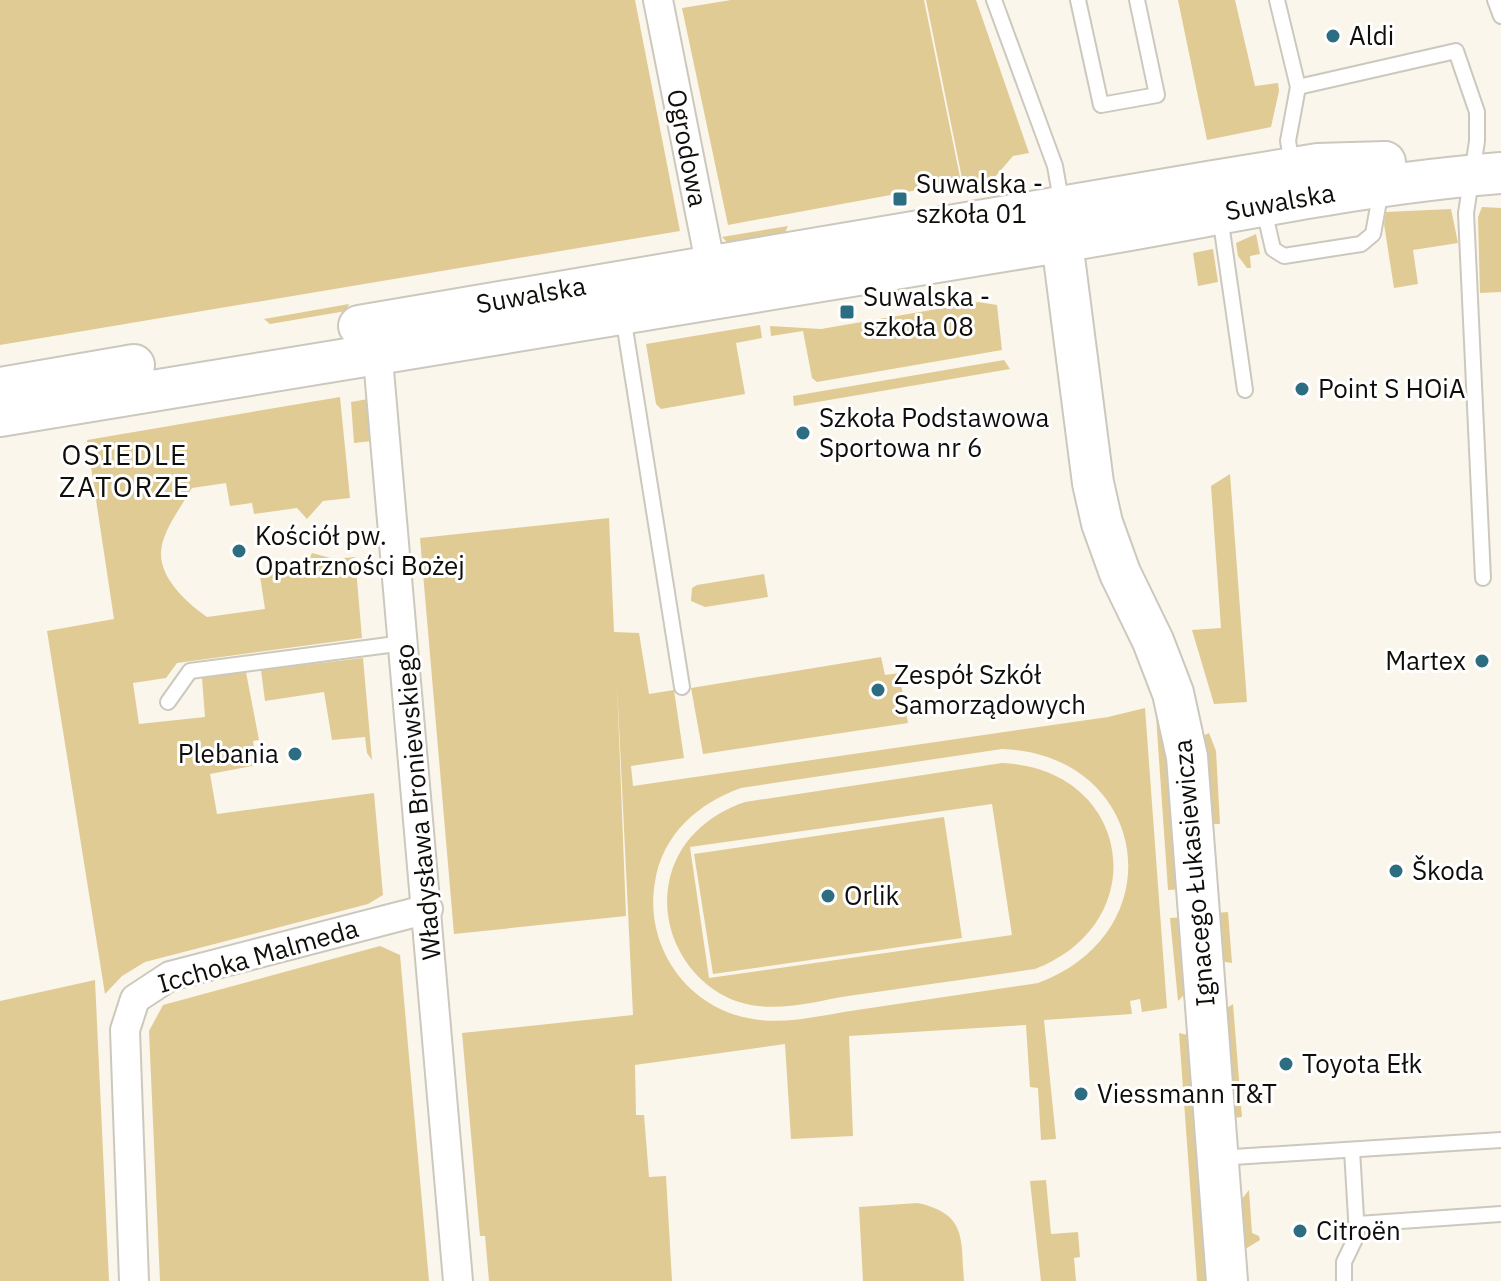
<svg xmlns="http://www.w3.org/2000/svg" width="1501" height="1281" font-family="'IBM Plex Sans',sans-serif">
	<rect width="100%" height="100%" fill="#fbf6eb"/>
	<g fill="#e1cb94" fill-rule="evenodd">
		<path d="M 0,0 L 635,0 L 680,231 L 0,345 Z"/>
		<path d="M 731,0 L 924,0 L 961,182 L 728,225 L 682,8 Z"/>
		<path d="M 926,0 L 976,0 L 1029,153 L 1013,156 L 994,178 L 963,183 Z"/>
		<path d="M 1178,0 L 1235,0 L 1255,86 L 1278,83 L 1279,91 L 1271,127 L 1207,140 Z"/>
		<path d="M 1482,207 L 1501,208 L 1501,292 L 1480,293 L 1478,217 Z"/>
		<path d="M 1451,209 L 1458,243 L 1413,250 L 1418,284 L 1394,288 L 1384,224 L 1386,212 Z"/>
		<path d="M 788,226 L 783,237 L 728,243 L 722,237 Z"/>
		<path d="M 1256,234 L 1260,254 L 1250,256 L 1251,268 L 1247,268 L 1238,256 L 1236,243 Z"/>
		<path d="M 1213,249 L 1218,282 L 1198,286 L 1193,253 Z"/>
		<path d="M 978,302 L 997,305 L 1002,350 L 817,382 L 812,378 L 803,331 L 771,336 L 770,326 L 821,329 Z"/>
		<path d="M 349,304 L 346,311 L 270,324 L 264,319 Z"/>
		<path d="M 760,325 L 762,338 L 736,343 L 745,394 L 661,409 L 656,404 L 646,344 Z"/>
		<path d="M 1004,360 L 1010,369 L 794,406 L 793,396 Z"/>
		<path d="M 340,397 L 350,498 L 323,501 L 307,519 L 297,508 L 254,514 L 252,503 L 230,506 L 226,483 L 192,488 C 183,504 166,526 162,545 C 155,575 186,602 207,617 L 265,609 L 260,576 L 305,568 L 312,553 L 334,559 L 355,557 L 362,638 L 177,663 L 166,678 L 133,683 L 139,724 L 205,717 L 202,678 L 246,672 L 259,740 L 253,741 L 257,765 L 210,774 L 217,814 L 374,793 L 383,895 L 368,904 L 145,962 L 122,976 L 105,994 L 47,631 L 114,619 L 87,440 Z"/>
		<path d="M 368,399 L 372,441 L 354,443 L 351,402 Z"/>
		<path d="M 1230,474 L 1247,702 L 1214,704 L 1192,630 L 1221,628 L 1211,486 Z"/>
		<path d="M 609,518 L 614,632 L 639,633 L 649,694 L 674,690 L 684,758 L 631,766 L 633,786 L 1108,717 L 1145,708 L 1167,1008 L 1142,1012 L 1140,999 L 1130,1001 L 1132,1014 L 1044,1020 L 1056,1139 L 1041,1140 L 1038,1088 L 1030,1087 L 1026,1025 L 849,1036 L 853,1136 L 791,1139 L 785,1044 L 635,1065 L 636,1115 L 644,1115 L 649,1177 L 666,1176 L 672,1281 L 489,1281 L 485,1236 L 480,1236 L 462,1033 L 633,1015 L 617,684 L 626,916 L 454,934 L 420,538 ZM 1002,749 C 1148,754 1177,931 1038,983 C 978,992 917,1001 857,1010 C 822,1015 783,1026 748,1018 C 685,1006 644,944 655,882 C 662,835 698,803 741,788 Z"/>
		<path d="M 764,574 L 768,597 L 705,607 L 691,601 L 692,588 L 697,585 Z"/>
		<path d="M 881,657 L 885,675 L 899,673 L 908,723 L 703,754 L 691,688 Z"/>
		<path d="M 363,658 L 372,760 L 367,753 L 365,737 L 332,740 L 324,692 L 265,701 L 261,670 Z"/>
		<path d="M 1156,716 L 1163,724 L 1183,889 L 1168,890 Z"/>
		<path d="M 1209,733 L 1216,751 L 1220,824 L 1210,824 L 1203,736 Z"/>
		<path d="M 1002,763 C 1131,768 1156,922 1035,969 C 973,978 910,987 848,996 C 817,1001 783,1011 751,1005 C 696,995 658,937 669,882 C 677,842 707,815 745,802 ZM 992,804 L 1012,935 L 709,978 L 690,847 Z"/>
		<path d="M 944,817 L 962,938 L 713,974 L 694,854 Z"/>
		<path d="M 1228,912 L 1232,963 L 1219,961 L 1216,913 Z"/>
		<path d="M 1186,917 L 1189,990 L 1178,1001 L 1170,918 Z"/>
		<path d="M 380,946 L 400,955 L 429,1281 L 160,1281 L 149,1031 L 163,1005 Z"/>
		<path d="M 95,980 L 109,1281 L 0,1281 L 0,1001 Z"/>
		<path d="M 1233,1004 L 1242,1117 L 1232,1118 L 1224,1010 Z"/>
		<path d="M 1179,1033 L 1192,1036 L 1211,1281 L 1197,1281 Z"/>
		<path d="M 1046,1180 L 1051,1234 L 1078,1232 L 1080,1257 L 1074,1258 L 1076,1281 L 1041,1281 L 1030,1181 Z"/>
		<path d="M 1249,1190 L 1252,1233 L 1259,1236 L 1260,1240 L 1242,1251 L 1241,1200 Z"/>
		<path d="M 918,1203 C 967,1214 961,1239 964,1281 L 863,1281 L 859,1207 Z"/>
	</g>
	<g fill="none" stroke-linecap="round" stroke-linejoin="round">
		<g stroke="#ccc8be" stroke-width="18">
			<g id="lane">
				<path d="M 994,0 L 1055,166 L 1062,206"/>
				<path d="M 1078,0 L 1101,105 L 1157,95 L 1137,0"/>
				<path d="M 1277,0 L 1298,87 L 1288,141 L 1292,164"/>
				<path d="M 1495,0 L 1501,16"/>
				<path d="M 1298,87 L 1456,51 L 1477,112 L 1477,141 L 1466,213 L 1483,578"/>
				<path d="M 1264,210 L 1273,249 L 1284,256 L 1361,244 L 1373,234 L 1381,190"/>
				<path d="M 1220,216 L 1245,390"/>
				<path d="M 623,316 L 682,687"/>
				<path d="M 168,702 L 190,671 L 404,643"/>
				<path d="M 1218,1158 L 1501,1140"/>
				<path d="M 1358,1224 L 1501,1214"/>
				<path d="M 1344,1281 L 1344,1262 L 1357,1235 L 1352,1150"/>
			</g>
		</g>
		<g stroke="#ccc8be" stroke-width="32">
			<g id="street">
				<path d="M 658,0 L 714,283"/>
				<path d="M 376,336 L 458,1281"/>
				<path d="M 134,1281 L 125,1030 L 135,999 L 170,976 L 428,909"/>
			</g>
		</g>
		<g stroke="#ccc8be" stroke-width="44">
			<g id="secondary">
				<path d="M 1062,218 L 1062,242 L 1093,483 L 1102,523 L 1120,573 L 1153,641 L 1173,693 L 1187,757 L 1227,1281"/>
				<path d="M 359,326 L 1214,181 L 1318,164 L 1385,162"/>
				<path d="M 0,388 L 134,365"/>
				<path d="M 0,416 C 346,356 693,299 1041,245 C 1195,221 1345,185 1501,173"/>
			</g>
		</g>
		<use href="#lane" stroke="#fff" stroke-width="14"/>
		<use href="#street" stroke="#fff" stroke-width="28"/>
		<use href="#secondary" stroke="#fff" stroke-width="40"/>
	</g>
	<g fill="#2d6d81" stroke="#fff" stroke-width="3">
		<circle cx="1333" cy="36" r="8"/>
		<rect x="892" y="191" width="16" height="16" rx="4"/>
		<rect x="839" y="304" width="16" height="16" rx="4"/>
		<circle cx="1302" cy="389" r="8"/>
		<circle cx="803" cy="433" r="8"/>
		<circle cx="239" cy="551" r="8"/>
		<circle cx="1482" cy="661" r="8"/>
		<circle cx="878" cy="690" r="8"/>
		<circle cx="295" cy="754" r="8"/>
		<circle cx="1396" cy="871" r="8"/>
		<circle cx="828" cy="896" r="8"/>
		<circle cx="1286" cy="1064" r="8"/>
		<circle cx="1081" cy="1094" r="8"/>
		<circle cx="1300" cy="1231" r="8"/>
	</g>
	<g text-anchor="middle" stroke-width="6" stroke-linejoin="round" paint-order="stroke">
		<g font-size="26" fill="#100e0b" stroke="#fff" text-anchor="start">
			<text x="1349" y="45">Aldi</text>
			<text x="916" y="193">Suwalska -<tspan x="916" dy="30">szkoła 01</tspan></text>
			<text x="863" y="306">Suwalska -<tspan x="863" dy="30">szkoła 08</tspan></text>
			<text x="1318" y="398">Point S HOiA</text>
			<text x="819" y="427">Szkoła Podstawowa<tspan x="819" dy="30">Sportowa nr 6</tspan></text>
			<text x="255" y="545">Kościół pw.<tspan x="255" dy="30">Opatrzności Bożej</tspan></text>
			<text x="1466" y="670" text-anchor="end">Martex</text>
			<text x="894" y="684">Zespół Szkół<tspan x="894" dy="30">Samorządowych</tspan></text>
			<text x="279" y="763" text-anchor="end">Plebania</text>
			<text x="1412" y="880">Škoda</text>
			<text x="844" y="905">Orlik</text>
			<text x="1302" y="1073">Toyota Ełk</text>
			<text x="1097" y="1103">Viessmann T&amp;T</text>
			<text x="1316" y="1240">Citroën</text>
		</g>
		<g font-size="26" fill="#100e0b" stroke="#fff">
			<text transform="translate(687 148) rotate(79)" y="9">Ogrodowa</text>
			<text transform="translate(1280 202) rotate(-10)" y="9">Suwalska</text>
			<text transform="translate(531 295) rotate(-10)" y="9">Suwalska</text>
			<text transform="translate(418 802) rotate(-95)" y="9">Władysława Broniewskiego</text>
			<text transform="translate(1194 873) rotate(-95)" y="9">Ignacego Łukasiewicza</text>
			<text transform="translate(258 956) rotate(-16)" y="9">Icchoka Malmeda</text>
		</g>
		<g font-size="28" letter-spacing="2" fill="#100e0b" stroke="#fff">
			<text x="125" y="465">OSIEDLE<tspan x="125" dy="32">ZATORZE</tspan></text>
		</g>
	</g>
</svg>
